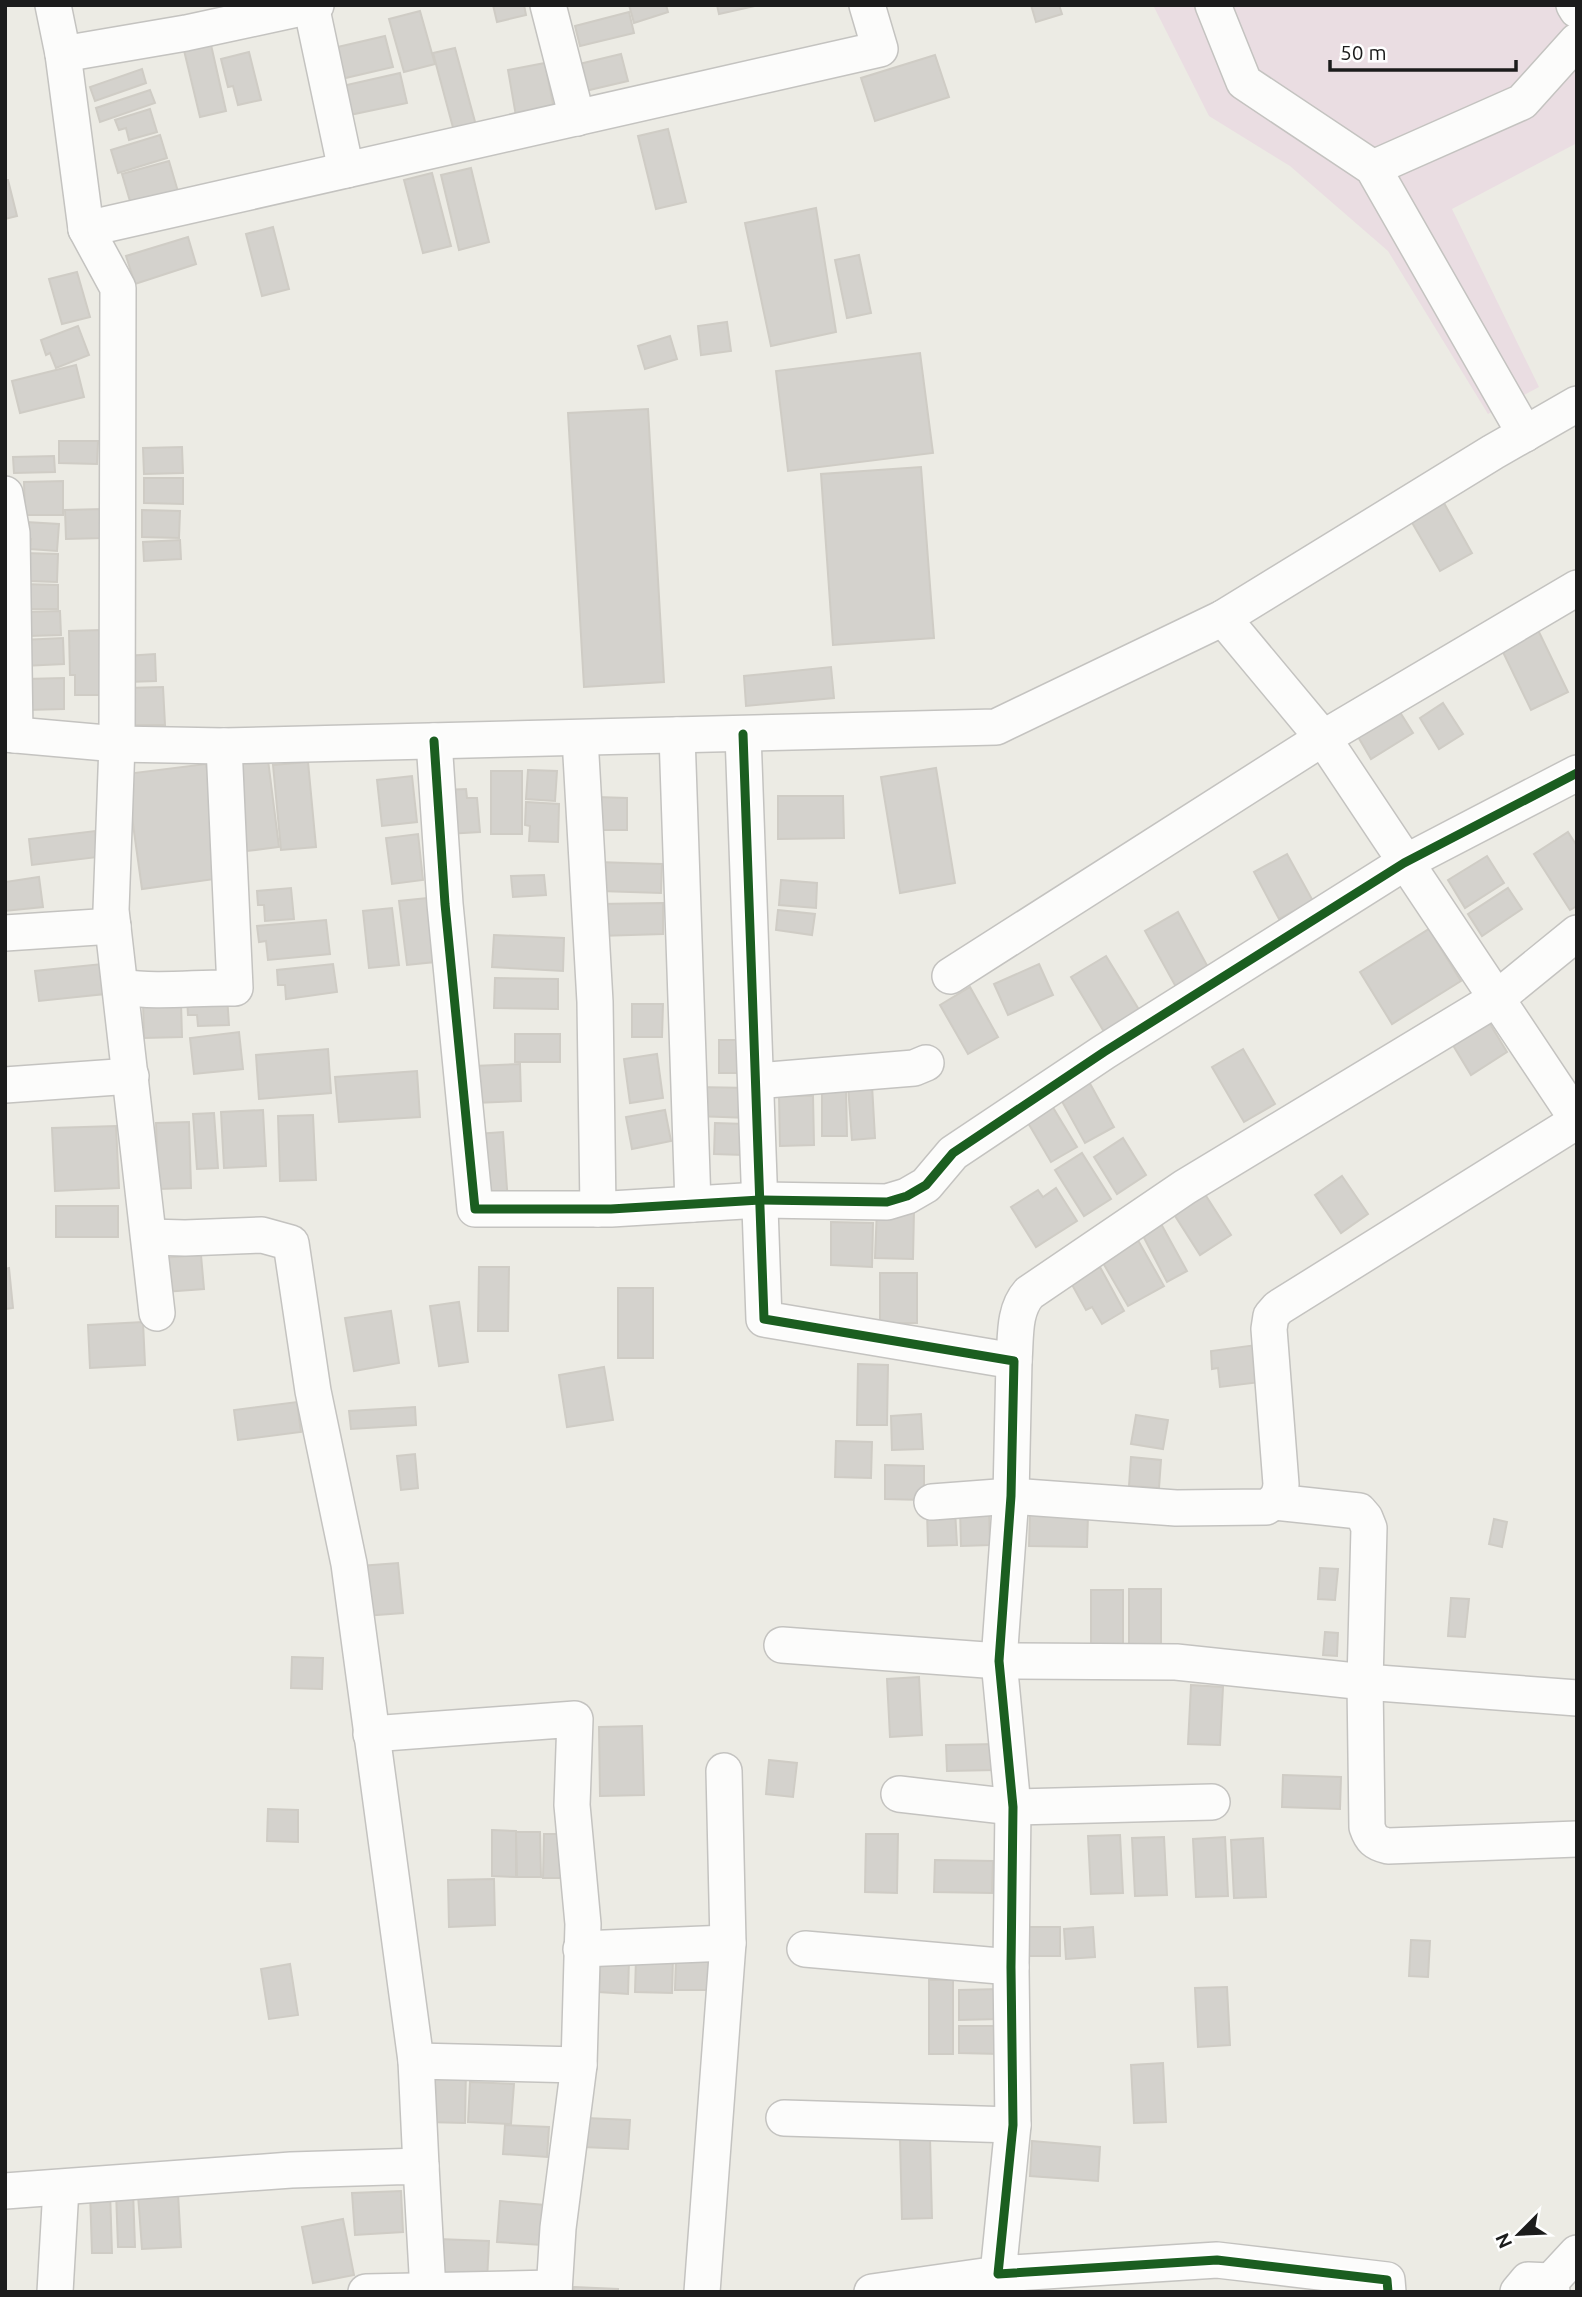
<svg xmlns="http://www.w3.org/2000/svg" width="1582" height="2297" font-family="Ubuntu,sans-serif">
	<rect width="100%" height="100%" fill="#ecebe4"/>
	<path fill="#eadde2" d="M 1153,5 L 1577,5 L 1577,143 L 1452,209 L 1539,387 L 1488,414 L 1388,251 L 1290,166 L 1209,116 Z"/>
	<g fill="#d4d2cd" stroke="#cfccc5" stroke-width="2">
		<path d="M 493,5 L 524,5 L 526,15 L 497,22 Z"/>
		<path d="M 629,5 L 666,5 L 668,12 L 634,23 Z"/>
		<path d="M 717,5 L 755,5 L 755,6 L 719,14 Z"/>
		<path d="M 1031,5 L 1059,5 L 1062,14 L 1036,22 Z"/>
		<path d="M 420,11 L 435,64 L 404,72 L 389,19 Z"/>
		<path d="M 629,12 L 634,33 L 580,46 L 575,26 Z"/>
		<path d="M 209,36 L 226,111 L 200,117 L 182,42 Z"/>
		<path d="M 385,36 L 393,67 L 337,80 L 329,49 Z"/>
		<path d="M 455,48 L 477,129 L 455,135 L 433,53 Z"/>
		<path d="M 249,52 L 261,100 L 238,105 L 233,86 L 228,87 L 221,59 Z"/>
		<path d="M 621,54 L 628,81 L 581,92 L 575,65 Z"/>
		<path d="M 935,55 L 949,97 L 875,121 L 861,78 Z"/>
		<path d="M 545,63 L 554,109 L 516,116 L 508,70 Z"/>
		<path d="M 142,69 L 146,83 L 95,101 L 90,87 Z"/>
		<path d="M 400,73 L 407,103 L 345,116 L 338,87 Z"/>
		<path d="M 150,90 L 155,103 L 100,122 L 96,108 Z"/>
		<path d="M 150,109 L 157,132 L 129,140 L 126,128 L 119,130 L 115,120 Z"/>
		<path d="M 668,129 L 686,202 L 656,209 L 638,136 Z"/>
		<path d="M 160,135 L 167,158 L 118,173 L 111,150 Z"/>
		<path d="M 169,161 L 179,195 L 132,208 L 122,174 Z"/>
		<path d="M 471,168 L 489,242 L 459,250 L 441,175 Z"/>
		<path d="M 432,173 L 451,246 L 423,253 L 404,180 Z"/>
		<path d="M 5,180 L 8,180 L 17,216 L 5,219 Z"/>
		<path d="M 816,208 L 836,332 L 771,346 L 745,223 Z"/>
		<path d="M 273,227 L 289,289 L 262,296 L 246,234 Z"/>
		<path d="M 188,237 L 196,264 L 135,284 L 126,256 Z"/>
		<path d="M 859,255 L 871,313 L 847,318 L 835,260 Z"/>
		<path d="M 77,272 L 90,317 L 62,324 L 49,279 Z"/>
		<path d="M 727,322 L 731,351 L 701,355 L 698,326 Z"/>
		<path d="M 78,326 L 89,355 L 56,368 L 50,353 L 46,355 L 41,340 Z"/>
		<path d="M 670,336 L 677,359 L 645,369 L 638,346 Z"/>
		<path d="M 920,353 L 933,453 L 788,471 L 776,371 Z"/>
		<path d="M 76,365 L 84,397 L 20,413 L 12,381 Z"/>
		<path d="M 648,409 L 664,682 L 584,687 L 568,413 Z"/>
		<path d="M 59,441 L 98,441 L 97,464 L 59,463 Z"/>
		<path d="M 182,447 L 183,473 L 144,474 L 143,448 Z"/>
		<path d="M 54,456 L 55,472 L 14,473 L 13,457 Z"/>
		<path d="M 921,467 L 934,638 L 833,645 L 821,474 Z"/>
		<path d="M 144,478 L 183,478 L 183,504 L 144,503 Z"/>
		<path d="M 63,481 L 63,515 L 25,515 L 24,482 Z"/>
		<path d="M 1440,496 L 1472,553 L 1440,571 L 1407,514 Z"/>
		<path d="M 102,509 L 103,538 L 66,539 L 65,510 Z"/>
		<path d="M 142,510 L 180,511 L 179,538 L 142,537 Z"/>
		<path d="M 26,522 L 59,524 L 57,551 L 30,549 L 31,539 L 24,539 Z"/>
		<path d="M 180,540 L 181,559 L 144,561 L 143,542 Z"/>
		<path d="M 24,553 L 58,554 L 57,582 L 29,581 Z"/>
		<path d="M 22,584 L 58,585 L 58,609 L 29,609 Z"/>
		<path d="M 60,611 L 61,635 L 29,636 L 22,612 Z"/>
		<path d="M 101,630 L 102,695 L 75,695 L 75,675 L 70,675 L 69,631 Z"/>
		<path d="M 1538,630 L 1568,692 L 1531,710 L 1501,648 Z"/>
		<path d="M 63,638 L 64,664 L 23,666 L 22,640 Z"/>
		<path d="M 155,654 L 156,681 L 127,682 L 125,656 Z"/>
		<path d="M 831,667 L 834,698 L 746,706 L 744,676 Z"/>
		<path d="M 64,678 L 64,709 L 26,710 L 26,679 Z"/>
		<path d="M 163,687 L 165,725 L 129,725 L 127,688 Z"/>
		<path d="M 1443,703 L 1463,734 L 1439,749 L 1420,718 Z"/>
		<path d="M 1398,709 L 1413,733 L 1371,759 L 1357,735 Z"/>
		<path d="M 268,760 L 279,847 L 247,851 L 237,764 Z"/>
		<path d="M 308,762 L 316,847 L 281,850 L 273,765 Z"/>
		<path d="M 206,764 L 222,878 L 142,889 L 126,774 Z"/>
		<path d="M 936,768 L 955,883 L 900,893 L 881,777 Z"/>
		<path d="M 528,770 L 557,771 L 555,801 L 526,799 Z"/>
		<rect x="491" y="771" width="31" height="63"/>
		<path d="M 412,776 L 417,822 L 382,826 L 377,780 Z"/>
		<path d="M 466,789 L 467,798 L 477,798 L 480,832 L 447,834 L 443,790 Z"/>
		<path d="M 778,796 L 843,796 L 844,838 L 778,839 Z"/>
		<path d="M 596,797 L 627,798 L 627,830 L 595,830 Z"/>
		<path d="M 526,802 L 559,804 L 558,842 L 529,841 L 530,826 L 525,825 Z"/>
		<path d="M 95,831 L 98,857 L 32,865 L 29,839 Z"/>
		<path d="M 1568,832 L 1577,846 L 1577,906 L 1570,910 L 1534,854 Z"/>
		<path d="M 418,834 L 423,880 L 392,884 L 386,838 Z"/>
		<path d="M 1287,854 L 1313,901 L 1279,919 L 1254,872 Z"/>
		<path d="M 1487,856 L 1504,883 L 1465,908 L 1448,880 Z"/>
		<path d="M 596,862 L 662,864 L 661,893 L 600,891 Z"/>
		<path d="M 544,875 L 546,895 L 513,897 L 511,876 Z"/>
		<path d="M 39,877 L 43,907 L 5,911 L 5,882 Z"/>
		<path d="M 781,880 L 817,883 L 816,908 L 779,905 Z"/>
		<path d="M 291,888 L 294,919 L 265,921 L 264,905 L 258,905 L 257,891 Z"/>
		<path d="M 1508,888 L 1522,909 L 1482,936 L 1468,914 Z"/>
		<path d="M 427,898 L 435,962 L 407,965 L 399,901 Z"/>
		<path d="M 663,903 L 663,934 L 599,936 L 598,904 Z"/>
		<path d="M 392,908 L 399,965 L 369,968 L 363,911 Z"/>
		<path d="M 778,910 L 815,914 L 812,935 L 776,930 Z"/>
		<path d="M 1178,912 L 1209,969 L 1176,987 L 1145,931 Z"/>
		<path d="M 326,920 L 330,954 L 268,960 L 266,941 L 259,942 L 257,926 Z"/>
		<path d="M 1429,929 L 1461,981 L 1392,1024 L 1360,972 Z"/>
		<path d="M 494,935 L 564,938 L 563,971 L 492,967 Z"/>
		<path d="M 1106,956 L 1141,1013 L 1106,1035 L 1071,977 Z"/>
		<path d="M 102,964 L 105,994 L 39,1001 L 35,971 Z"/>
		<path d="M 333,964 L 337,992 L 286,999 L 285,985 L 278,985 L 277,970 Z"/>
		<path d="M 1039,964 L 1053,995 L 1008,1015 L 994,984 Z"/>
		<path d="M 495,978 L 558,979 L 558,1009 L 494,1008 Z"/>
		<path d="M 970,987 L 998,1037 L 968,1054 L 940,1005 Z"/>
		<path d="M 227,996 L 229,1025 L 198,1026 L 197,1015 L 188,1015 L 187,998 Z"/>
		<path d="M 181,1002 L 182,1037 L 144,1038 L 143,1003 Z"/>
		<path d="M 632,1004 L 663,1004 L 662,1037 L 632,1037 Z"/>
		<path d="M 1484,1014 L 1507,1052 L 1471,1075 L 1448,1037 Z"/>
		<path d="M 239,1032 L 243,1069 L 194,1074 L 190,1038 Z"/>
		<rect x="515" y="1034" width="45" height="28"/>
		<rect x="719" y="1040" width="31" height="33"/>
		<path d="M 328,1049 L 331,1093 L 259,1099 L 256,1055 Z"/>
		<path d="M 1243,1049 L 1275,1104 L 1244,1122 L 1212,1067 Z"/>
		<path d="M 657,1054 L 663,1098 L 630,1103 L 624,1059 Z"/>
		<path d="M 520,1064 L 521,1101 L 475,1103 L 473,1066 Z"/>
		<path d="M 417,1071 L 420,1117 L 339,1122 L 335,1077 Z"/>
		<path d="M 1088,1080 L 1114,1127 L 1085,1143 L 1059,1096 Z"/>
		<path d="M 872,1085 L 875,1138 L 852,1140 L 848,1086 Z"/>
		<path d="M 696,1087 L 750,1088 L 749,1118 L 696,1116 Z"/>
		<path d="M 822,1089 L 846,1089 L 847,1136 L 822,1136 Z"/>
		<path d="M 779,1096 L 813,1096 L 814,1145 L 780,1146 Z"/>
		<path d="M 1049,1101 L 1077,1147 L 1051,1162 L 1024,1116 Z"/>
		<path d="M 263,1110 L 266,1166 L 224,1168 L 221,1112 Z"/>
		<path d="M 665,1110 L 671,1141 L 632,1149 L 626,1117 Z"/>
		<path d="M 214,1113 L 218,1168 L 197,1169 L 193,1114 Z"/>
		<path d="M 313,1115 L 316,1180 L 280,1181 L 278,1116 Z"/>
		<path d="M 189,1122 L 191,1188 L 158,1189 L 156,1123 Z"/>
		<path d="M 715,1123 L 745,1124 L 744,1155 L 714,1154 Z"/>
		<path d="M 116,1126 L 119,1188 L 55,1191 L 52,1128 Z"/>
		<path d="M 503,1132 L 508,1203 L 483,1205 L 477,1134 Z"/>
		<path d="M 1123,1138 L 1146,1175 L 1117,1194 L 1094,1157 Z"/>
		<path d="M 1082,1153 L 1111,1199 L 1084,1216 L 1055,1170 Z"/>
		<path d="M 1342,1176 L 1368,1214 L 1341,1233 L 1315,1195 Z"/>
		<path d="M 1056,1188 L 1077,1221 L 1036,1247 L 1011,1207 L 1038,1190 L 1043,1197 Z"/>
		<path d="M 1201,1188 L 1231,1235 L 1200,1255 L 1170,1208 Z"/>
		<rect x="56" y="1206" width="62" height="31"/>
		<path d="M 877,1208 L 914,1210 L 913,1259 L 875,1258 Z"/>
		<path d="M 831,1222 L 873,1223 L 872,1267 L 831,1265 Z"/>
		<path d="M 1160,1222 L 1187,1271 L 1167,1282 L 1141,1232 Z"/>
		<path d="M 1135,1235 L 1164,1286 L 1128,1306 L 1099,1256 Z"/>
		<path d="M 201,1255 L 204,1289 L 164,1292 L 161,1258 Z"/>
		<path d="M 479,1267 L 509,1267 L 508,1331 L 478,1331 Z"/>
		<path d="M 1100,1267 L 1124,1311 L 1102,1324 L 1092,1307 L 1086,1310 L 1071,1283 Z"/>
		<path d="M 9,1268 L 13,1308 L 5,1309 L 5,1269 Z"/>
		<rect x="880" y="1273" width="37" height="50"/>
		<rect x="618" y="1288" width="35" height="70"/>
		<path d="M 459,1302 L 468,1362 L 439,1366 L 430,1306 Z"/>
		<path d="M 391,1311 L 399,1363 L 354,1371 L 345,1318 Z"/>
		<path d="M 143,1322 L 145,1365 L 90,1368 L 88,1325 Z"/>
		<path d="M 1256,1345 L 1261,1382 L 1220,1387 L 1218,1368 L 1212,1369 L 1211,1351 Z"/>
		<path d="M 858,1364 L 888,1365 L 887,1425 L 857,1425 Z"/>
		<path d="M 604,1367 L 613,1420 L 567,1427 L 559,1375 Z"/>
		<path d="M 297,1402 L 301,1432 L 238,1440 L 234,1410 Z"/>
		<path d="M 415,1407 L 416,1425 L 351,1429 L 349,1411 Z"/>
		<path d="M 921,1414 L 923,1449 L 892,1450 L 891,1416 Z"/>
		<path d="M 1136,1415 L 1168,1420 L 1163,1449 L 1131,1444 Z"/>
		<path d="M 836,1441 L 872,1442 L 871,1478 L 835,1477 Z"/>
		<path d="M 415,1454 L 418,1488 L 401,1490 L 397,1456 Z"/>
		<path d="M 1131,1457 L 1161,1460 L 1159,1488 L 1129,1486 Z"/>
		<path d="M 885,1465 L 924,1466 L 924,1500 L 885,1499 Z"/>
		<path d="M 989,1508 L 990,1545 L 961,1546 L 960,1509 Z"/>
		<path d="M 955,1510 L 957,1545 L 928,1546 L 927,1512 Z"/>
		<path d="M 1030,1514 L 1088,1515 L 1087,1547 L 1029,1546 Z"/>
		<path d="M 1494,1519 L 1507,1522 L 1502,1547 L 1489,1544 Z"/>
		<path d="M 398,1563 L 403,1613 L 364,1616 L 360,1566 Z"/>
		<path d="M 1320,1568 L 1338,1569 L 1335,1600 L 1318,1599 Z"/>
		<rect x="1129" y="1589" width="32" height="58"/>
		<rect x="1091" y="1590" width="32" height="58"/>
		<path d="M 1451,1598 L 1469,1599 L 1465,1637 L 1448,1636 Z"/>
		<path d="M 1325,1632 L 1338,1633 L 1337,1656 L 1323,1655 Z"/>
		<path d="M 292,1657 L 323,1658 L 322,1689 L 291,1688 Z"/>
		<path d="M 919,1677 L 922,1735 L 890,1737 L 887,1679 Z"/>
		<path d="M 1191,1685 L 1223,1687 L 1220,1745 L 1188,1744 Z"/>
		<path d="M 642,1726 L 644,1795 L 600,1796 L 599,1727 Z"/>
		<path d="M 996,1744 L 996,1770 L 947,1771 L 946,1745 Z"/>
		<path d="M 769,1760 L 797,1763 L 793,1797 L 766,1794 Z"/>
		<path d="M 1283,1775 L 1341,1777 L 1340,1809 L 1282,1807 Z"/>
		<path d="M 268,1809 L 298,1810 L 298,1842 L 267,1841 Z"/>
		<path d="M 492,1830 L 516,1831 L 516,1877 L 492,1876 Z"/>
		<path d="M 516,1832 L 540,1832 L 541,1877 L 517,1877 Z"/>
		<path d="M 544,1834 L 571,1834 L 570,1878 L 543,1878 Z"/>
		<path d="M 866,1834 L 898,1834 L 897,1893 L 865,1892 Z"/>
		<path d="M 1120,1835 L 1123,1893 L 1091,1894 L 1088,1836 Z"/>
		<path d="M 1164,1837 L 1167,1895 L 1135,1896 L 1132,1838 Z"/>
		<path d="M 1225,1837 L 1228,1896 L 1196,1897 L 1193,1839 Z"/>
		<path d="M 1263,1838 L 1266,1897 L 1234,1898 L 1231,1840 Z"/>
		<path d="M 935,1860 L 993,1861 L 992,1893 L 934,1892 Z"/>
		<path d="M 494,1879 L 495,1925 L 449,1927 L 448,1880 Z"/>
		<path d="M 1026,1927 L 1060,1927 L 1060,1956 L 1027,1956 Z"/>
		<path d="M 1093,1927 L 1095,1957 L 1066,1959 L 1064,1929 Z"/>
		<path d="M 1411,1940 L 1430,1941 L 1428,1977 L 1409,1976 Z"/>
		<path d="M 594,1958 L 629,1960 L 628,1994 L 599,1992 L 600,1971 L 593,1971 Z"/>
		<path d="M 636,1958 L 673,1958 L 672,1993 L 635,1992 Z"/>
		<path d="M 676,1960 L 711,1961 L 711,1990 L 675,1990 Z"/>
		<path d="M 290,1964 L 298,2015 L 269,2019 L 261,1969 Z"/>
		<rect x="929" y="1980" width="24" height="74"/>
		<path d="M 1227,1987 L 1230,2045 L 1198,2047 L 1195,1988 Z"/>
		<path d="M 999,1989 L 999,2019 L 959,2020 L 959,1990 Z"/>
		<path d="M 959,2026 L 999,2026 L 999,2054 L 959,2053 Z"/>
		<path d="M 1163,2063 L 1166,2122 L 1134,2123 L 1131,2065 Z"/>
		<path d="M 428,2068 L 466,2069 L 465,2123 L 426,2122 Z"/>
		<path d="M 470,2082 L 514,2084 L 511,2124 L 468,2122 Z"/>
		<path d="M 586,2118 L 630,2120 L 628,2149 L 584,2147 Z"/>
		<path d="M 505,2125 L 549,2127 L 547,2157 L 503,2154 Z"/>
		<path d="M 930,2138 L 932,2218 L 902,2219 L 900,2139 Z"/>
		<path d="M 1032,2141 L 1100,2147 L 1098,2181 L 1030,2176 Z"/>
		<path d="M 90,2191 L 110,2191 L 112,2253 L 92,2253 Z"/>
		<path d="M 116,2191 L 133,2191 L 135,2247 L 118,2247 Z"/>
		<path d="M 401,2191 L 403,2232 L 355,2235 L 352,2193 Z"/>
		<path d="M 178,2193 L 181,2247 L 142,2249 L 138,2195 Z"/>
		<path d="M 500,2201 L 545,2205 L 542,2245 L 497,2242 Z"/>
		<path d="M 343,2219 L 354,2275 L 313,2283 L 302,2227 Z"/>
		<path d="M 438,2239 L 489,2241 L 487,2281 L 436,2278 Z"/>
		<path d="M 574,2287 L 618,2289 L 618,2292 L 573,2292 Z"/>
	</g>
	<g fill="none" stroke-linecap="round" stroke-linejoin="round">
		<g stroke="#c4c3c0" stroke-width="38">
			<g id="minor">
				<path d="M 53,5 L 63,54 L 86,229 L 118,288 L 117,744 L 111,910 L 157,1313"/>
				<path d="M 311,5 L 346,170"/>
				<path d="M 548,5 L 577,118"/>
				<path d="M 1213,5 L 1244,82 L 1373,168 L 1525,434"/>
				<path d="M 1574,5 L 1577,10"/>
				<path d="M 63,54 L 186,33 L 316,5"/>
				<path d="M 1373,168 L 1522,102 L 1577,41"/>
				<path d="M 86,229 L 880,49 L 867,5"/>
				<path d="M 5,494 L 12,533 L 15,735"/>
				<path d="M 1223,618 L 1323,738 L 1577,1119"/>
				<path d="M 5,734 L 117,744 L 224,746 L 996,727 L 1223,618 L 1493,452 L 1577,404"/>
				<path d="M 743,734 L 764,1319 L 1014,1361 L 1011,1496 L 999,1661 L 1013,1807 L 1011,1967 L 1013,2125 L 998,2274 L 1217,2260 L 1387,2280 L 1388,2292"/>
				<path d="M 677,735 L 693,1204"/>
				<path d="M 580,738 L 595,1002 L 598,1209"/>
				<path d="M 434,741 L 445,904 L 475,1209 L 611,1209 L 760,1200 L 887,1202 L 907,1196 L 926,1185 L 953,1153 L 1104,1052 L 1404,863 L 1577,773"/>
				<path d="M 5,933 L 113,926"/>
				<path d="M 950,976 L 1323,738 L 1577,588"/>
				<path d="M 121,987 C 159,993 197,987 235,988 L 224,746"/>
				<path d="M 756,1081 L 914,1068 L 926,1063"/>
				<path d="M 5,1085 L 131,1076"/>
				<path d="M 149,1237 L 185,1238 L 262,1235 L 291,1243 L 313,1391 L 349,1564 L 416,2061 L 421,2166"/>
				<path d="M 1014,1361 C 1016,1338 1013,1311 1029,1293 L 1185,1187 L 1496,999 L 1577,933"/>
				<path d="M 932,1502 L 1011,1496 L 1176,1508 L 1266,1507 C 1276,1501 1280,1496 1281,1484 L 1269,1329 L 1271,1316 L 1278,1308 L 1577,1121"/>
				<path d="M 1275,1502 L 1359,1511 L 1365,1518 L 1369,1528 L 1365,1682 L 1367,1827 C 1371,1839 1375,1843 1388,1846 L 1577,1839"/>
				<path d="M 782,1645 L 999,1661 L 1176,1662 L 1365,1682 L 1577,1698"/>
				<path d="M 371,1734 L 575,1719 L 572,1805 L 583,1924 L 579,2065 L 558,2228 L 554,2292"/>
				<path d="M 899,1794 L 1013,1807 L 1212,1802"/>
				<path d="M 581,1949 L 728,1943"/>
				<path d="M 805,1949 L 1011,1967"/>
				<path d="M 416,2061 L 579,2065"/>
				<path d="M 784,2118 L 1013,2125"/>
				<path d="M 5,2191 L 291,2170 L 421,2166 L 428,2291"/>
				<path d="M 55,2292 L 61,2188"/>
				<path d="M 366,2292 L 554,2288"/>
				<path d="M 702,2292 L 728,1943 L 724,1771"/>
				<path d="M 872,2292 L 998,2274"/>
				<path d="M 1518,2292 L 1528,2280 L 1551,2281"/>
				<path d="M 1552,2292 L 1551,2281 L 1577,2253"/>
			</g>
		</g>
		<use href="#minor" stroke="#fcfcfb" stroke-width="35"/>
		<g stroke="#fff" stroke-width="13">
			<g id="cycleway">
				<path d="M 743,734 L 764,1319 L 1014,1361 L 1011,1496 L 999,1661 L 1013,1807 L 1011,1967 L 1013,2125 L 998,2274 L 1217,2260 L 1387,2280 L 1388,2292"/>
				<path d="M 434,741 L 445,904 L 475,1209 L 611,1209 L 760,1200 L 887,1202 L 907,1196 L 926,1185 L 953,1153 L 1104,1052 L 1404,863 L 1577,773"/>
			</g>
		</g>
		<use href="#cycleway" stroke="#1b5e20" stroke-width="9"/>
	</g>
	<rect width="1582" height="2297" fill="none" stroke="#1c1c1c" stroke-width="14"/>
	<g transform="translate(1519 2234) rotate(246)" stroke="#ffffff" stroke-width="5" paint-order="stroke">
	<path d="M0-5L12 26L0 18L-12 26Z" fill="#1c1c1c"/>
	<text y="-10" font-size="19" font-weight="bold" text-anchor="middle" fill="#1c1c1c">N</text>
	</g>
	<path d="M1330 60v10h186v-10" fill="none" stroke="#1c1c1c" stroke-width="3.5"/>
	<text x="1340" y="60" font-size="21" fill="#1c1c1c" stroke="#ffffff" stroke-width="5" paint-order="stroke">50 m</text>
</svg>
